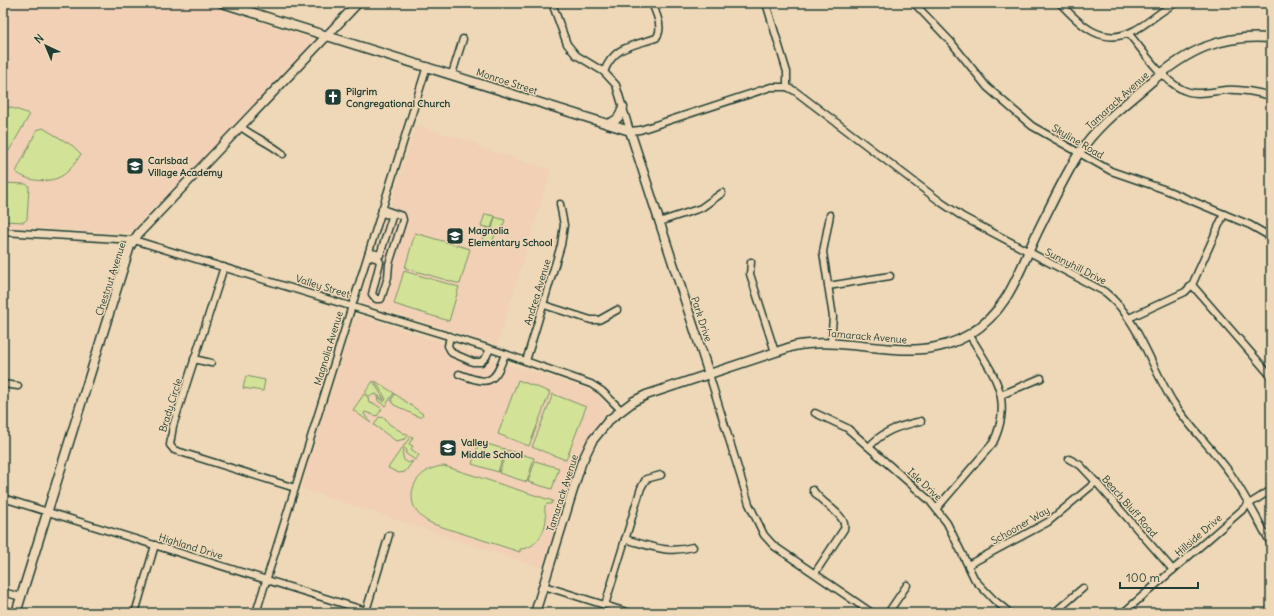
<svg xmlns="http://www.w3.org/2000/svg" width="1274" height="616" font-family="Delius,sans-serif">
	<rect width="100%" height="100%" fill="#eed8b7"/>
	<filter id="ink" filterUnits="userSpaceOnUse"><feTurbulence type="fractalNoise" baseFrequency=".025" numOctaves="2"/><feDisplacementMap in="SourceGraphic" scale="8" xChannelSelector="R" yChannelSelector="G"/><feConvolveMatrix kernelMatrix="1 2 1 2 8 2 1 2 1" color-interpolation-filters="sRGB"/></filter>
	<g filter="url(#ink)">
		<g fill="#f1d0b5">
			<path d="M 3,3 L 200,3 L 308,37 L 310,42 L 309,46 L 130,233 L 3,227 Z"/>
			<path d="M 416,125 L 477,144 L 478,147 L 551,170 L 497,345 L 362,303 L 363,293 Z"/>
			<path d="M 360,316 L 595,392 L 606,405 L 608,410 L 590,433 L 575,463 L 542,568 L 301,488 L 354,319 Z"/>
		</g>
		<g fill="#d2e397" stroke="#789066">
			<path d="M 3,105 L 27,113 L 29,116 L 3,161 Z"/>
			<path d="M 43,128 L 73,146 L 81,154 C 77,160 73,167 67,172 C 55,184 29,183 16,172 L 37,130 Z"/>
			<path d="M 3,183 L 26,184 L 29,186 L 27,219 L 24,222 L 3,221 Z"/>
			<path d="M 485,214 L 495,216 L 491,228 L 481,226 Z"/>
			<path d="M 495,217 L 505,220 L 501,232 L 492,229 Z"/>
			<path d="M 486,228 L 496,231 L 492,243 L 482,239 Z"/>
			<path d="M 415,233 L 470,249 L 460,284 L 405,268 Z"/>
			<path d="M 404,271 L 459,287 L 449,321 L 394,304 Z"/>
			<path d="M 246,376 L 265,380 L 263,391 L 243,388 Z"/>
			<path d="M 518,380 L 550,392 L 529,446 L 498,434 Z"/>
			<path d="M 373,381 L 384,399 L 384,400 L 376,394 L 369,396 L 366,394 L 366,391 Z"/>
			<path d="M 375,381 L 394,393 L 385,406 L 378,401 L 377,396 L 384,402 L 386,399 Z"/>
			<path d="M 364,394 L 368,397 L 369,403 L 375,404 L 382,409 L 377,416 L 365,412 L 364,414 L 371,423 L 353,410 Z"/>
			<path d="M 395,394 L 423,414 L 421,417 C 416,417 400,407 394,405 L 391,400 Z"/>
			<path d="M 553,394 L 586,407 L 566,460 L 532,447 Z"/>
			<path d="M 379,417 L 385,418 L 389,424 L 405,434 L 406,433 L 409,435 L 405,439 L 396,441 L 374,425 Z"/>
			<path d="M 411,436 L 413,437 L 409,444 L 413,446 L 411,449 L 419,455 L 415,460 L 405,453 L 407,450 L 403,447 Z"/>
			<path d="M 479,442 L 505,449 L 498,472 L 472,464 Z"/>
			<path d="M 402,448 L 404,450 L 402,453 L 404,460 L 408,463 L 413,461 L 405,472 L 399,473 L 388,468 Z"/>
			<path d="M 507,450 L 534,458 L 527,482 L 499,473 Z"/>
			<path d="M 535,461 L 559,468 L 552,489 L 528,482 Z"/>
			<path d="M 444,466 L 553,501 L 551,504 L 547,504 L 545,506 C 544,511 546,514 546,519 C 545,533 535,549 520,549 L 520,552 L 433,524 C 399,510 409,468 444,466 Z"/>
		</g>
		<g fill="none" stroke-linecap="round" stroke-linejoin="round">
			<g stroke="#1f3d34" stroke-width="9">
				<g id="minor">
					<path d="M 552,3 L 567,44 L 576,55 L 604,72 L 616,85 L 630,131 L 640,130 L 771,87 L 787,87 L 795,91 L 942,203 L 963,217 L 1105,292 C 1138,318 1151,367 1173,402 C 1190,428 1212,448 1230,473 C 1245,495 1258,520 1271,544"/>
					<path d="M 766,3 L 787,72 L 787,87"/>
					<path d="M 914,3 L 951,42 L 987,87 L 1032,126 L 1111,171 L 1166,190 L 1250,225 L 1271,237"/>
					<path d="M 1060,3 C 1080,25 1103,48 1135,30 C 1149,23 1161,10 1176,3"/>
					<path d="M 1128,33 C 1144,51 1165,86 1189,92 C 1201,95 1214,91 1226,90 C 1242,89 1256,92 1271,96"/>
					<path d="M 604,72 C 614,46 632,46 656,38 C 664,29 656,13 652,3"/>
					<path d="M 452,74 L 463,39"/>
					<path d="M 241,127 C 255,138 270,143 283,154"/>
					<path d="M 830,215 L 823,252 L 833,317 L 831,343"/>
					<path d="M 659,222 L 701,208 L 722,193"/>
					<path d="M 3,232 L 134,240 L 494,350 L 591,384 L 602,391 L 621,410"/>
					<path d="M 372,253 L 380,255 L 392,217 L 392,215 L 385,214"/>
					<path d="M 368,256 L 378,259 L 380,262 L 372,294 L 376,299 L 381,299 L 388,277 L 389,264 L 403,220 L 402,216 L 382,209"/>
					<path d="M 751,262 L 750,274 L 775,352"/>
					<path d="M 224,267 L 173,426 L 170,445 L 174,450 L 295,488"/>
					<path d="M 1192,285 L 1271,376"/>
					<path d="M 828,286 L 890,276"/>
					<path d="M 544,305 L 591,320 L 599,320 L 617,310"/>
					<path d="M 1129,318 L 1185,292 L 1192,285 L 1224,214"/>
					<path d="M 450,336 L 448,346 L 452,353 L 473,362 L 481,362 L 486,357 L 490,349"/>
					<path d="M 194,359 L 211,363"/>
					<path d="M 526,361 L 561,245 L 564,225 L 560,204"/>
					<path d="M 459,374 C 489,385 494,385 505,354"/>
					<path d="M 709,374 L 749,504 L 764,535 L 774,546 L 872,613"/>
					<path d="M 3,384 L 18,386"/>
					<path d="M 1001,395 L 1041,378"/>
					<path d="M 815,413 L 847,428 L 929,500 L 947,523 L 975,580 L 994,600 L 1010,613"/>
					<path d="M 869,447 C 885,429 898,427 921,421"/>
					<path d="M 1069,459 L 1080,465 L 1096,482 L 1173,570"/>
					<path d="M 813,490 C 821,504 848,515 844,529 L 815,573"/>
					<path d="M 3,498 L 373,613"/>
					<path d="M 937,508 L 993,443 C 1015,397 992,373 969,334"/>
					<path d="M 625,539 C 651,546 666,554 693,547"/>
					<path d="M 968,565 L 1048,522 L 1096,482"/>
					<path d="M 544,586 L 630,613"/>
					<path d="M 3,592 L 21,597"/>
					<path d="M 605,605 L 641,488 L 646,479 L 661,475"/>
					<path d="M 366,611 L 389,535"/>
					<path d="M 135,613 L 155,545"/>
					<path d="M 256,613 L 427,66"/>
					<path d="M 888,613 L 907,585"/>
					<path d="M 1054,613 L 1083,588"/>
					<path d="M 1123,613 L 1249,504 L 1271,490"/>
				</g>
			</g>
			<g stroke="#1f3d34" stroke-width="11">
				<g id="major">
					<path d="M 222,3 L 630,131 L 709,374"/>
					<path d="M 607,124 C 617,121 620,117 623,107"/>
					<path d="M 16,613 L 130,246 L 139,233 L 358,3"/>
					<path d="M 535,613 L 581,464 L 592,441 L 609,420 L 634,401 L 646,395 L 794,346 C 852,334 915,368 970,334 C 1010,309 1019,270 1038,231 C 1051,205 1064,177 1079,153 C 1098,124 1126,104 1151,82 C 1188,50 1221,34 1271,38"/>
				</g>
			</g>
			<use href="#minor" stroke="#eed8b7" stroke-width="6"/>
			<use href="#major" stroke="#eed8b7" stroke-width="8"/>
		</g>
	</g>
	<defs>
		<g id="church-square" transform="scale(0.9)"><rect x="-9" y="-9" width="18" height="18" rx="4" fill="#1f3d34" stroke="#eed8b7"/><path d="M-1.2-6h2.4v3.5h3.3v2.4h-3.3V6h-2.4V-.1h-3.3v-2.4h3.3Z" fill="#fff"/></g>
		<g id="school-square" transform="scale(0.9)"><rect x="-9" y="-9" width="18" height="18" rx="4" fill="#1f3d34" stroke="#eed8b7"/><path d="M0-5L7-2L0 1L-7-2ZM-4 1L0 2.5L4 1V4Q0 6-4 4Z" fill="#fff"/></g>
	</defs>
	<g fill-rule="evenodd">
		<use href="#church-square" x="333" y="97"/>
		<use href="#school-square" x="135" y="166"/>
		<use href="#school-square" x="455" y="236"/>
		<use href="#school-square" x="448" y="448"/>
	</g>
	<g text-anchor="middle" stroke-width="3" stroke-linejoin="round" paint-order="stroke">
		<g font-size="10" fill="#1f3d34" stroke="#eed8b7">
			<text transform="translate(507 81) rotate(18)" y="4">Monroe Street</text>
			<text transform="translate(1117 100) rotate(-42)" y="4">Tamarack Avenue</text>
			<text transform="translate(1078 141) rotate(30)" y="4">Skyline Road</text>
			<text transform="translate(1076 266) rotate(27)" y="4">Sunnyhill Drive</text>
			<text transform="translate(110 279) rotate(-72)" y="4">Chestnut Avenue</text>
			<text transform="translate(323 286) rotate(17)" y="4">Valley Street</text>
			<text transform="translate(537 292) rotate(-73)" y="4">Andrea Avenue</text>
			<text transform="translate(702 319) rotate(72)" y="4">Park Drive</text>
			<text transform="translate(867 336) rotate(5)" y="4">Tamarack Avenue</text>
			<text transform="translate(328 348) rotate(-73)" y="4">Magnolia Avenue</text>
			<text transform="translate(170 405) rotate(-73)" y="4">Brady Circle</text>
			<text transform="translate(925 484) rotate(43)" y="4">Isle Drive</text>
			<text transform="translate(562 493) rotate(-72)" y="4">Tamarack Avenue</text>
			<text transform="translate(1130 506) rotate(49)" y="4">Beach Bluff Road</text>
			<text transform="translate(1020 525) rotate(-30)" y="4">Schooner Way</text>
			<text transform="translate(1198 535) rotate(-41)" y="4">Hillside Drive</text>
			<text transform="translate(191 546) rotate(17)" y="4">Highland Drive</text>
		</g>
		<g font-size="10" font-weight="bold" fill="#1f3d34" stroke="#eed8b7" text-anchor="start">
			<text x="346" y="95">Pilgrim<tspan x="346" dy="12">Congregational Church</tspan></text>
			<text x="148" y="164">Carlsbad<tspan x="148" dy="12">Village Academy</tspan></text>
			<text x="468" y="234">Magnolia<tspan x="468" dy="12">Elementary School</tspan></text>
			<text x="461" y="446">Valley<tspan x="461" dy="12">Middle School</tspan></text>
		</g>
	</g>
	<rect width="1274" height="616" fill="none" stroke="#eed8b7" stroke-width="16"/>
	<rect x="8" y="8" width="1258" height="600" fill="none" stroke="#1f3d34" stroke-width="1.5" filter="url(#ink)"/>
	<g transform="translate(46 46) rotate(316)" stroke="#eed8b7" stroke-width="3" paint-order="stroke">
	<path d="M0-3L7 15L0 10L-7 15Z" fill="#1f3d34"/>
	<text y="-6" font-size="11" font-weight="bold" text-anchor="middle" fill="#1f3d34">N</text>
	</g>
	<path d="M1120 582v6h78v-6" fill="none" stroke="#1f3d34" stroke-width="2"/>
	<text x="1126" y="582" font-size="12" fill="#1f3d34" stroke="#eed8b7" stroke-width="3" paint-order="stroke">100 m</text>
</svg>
